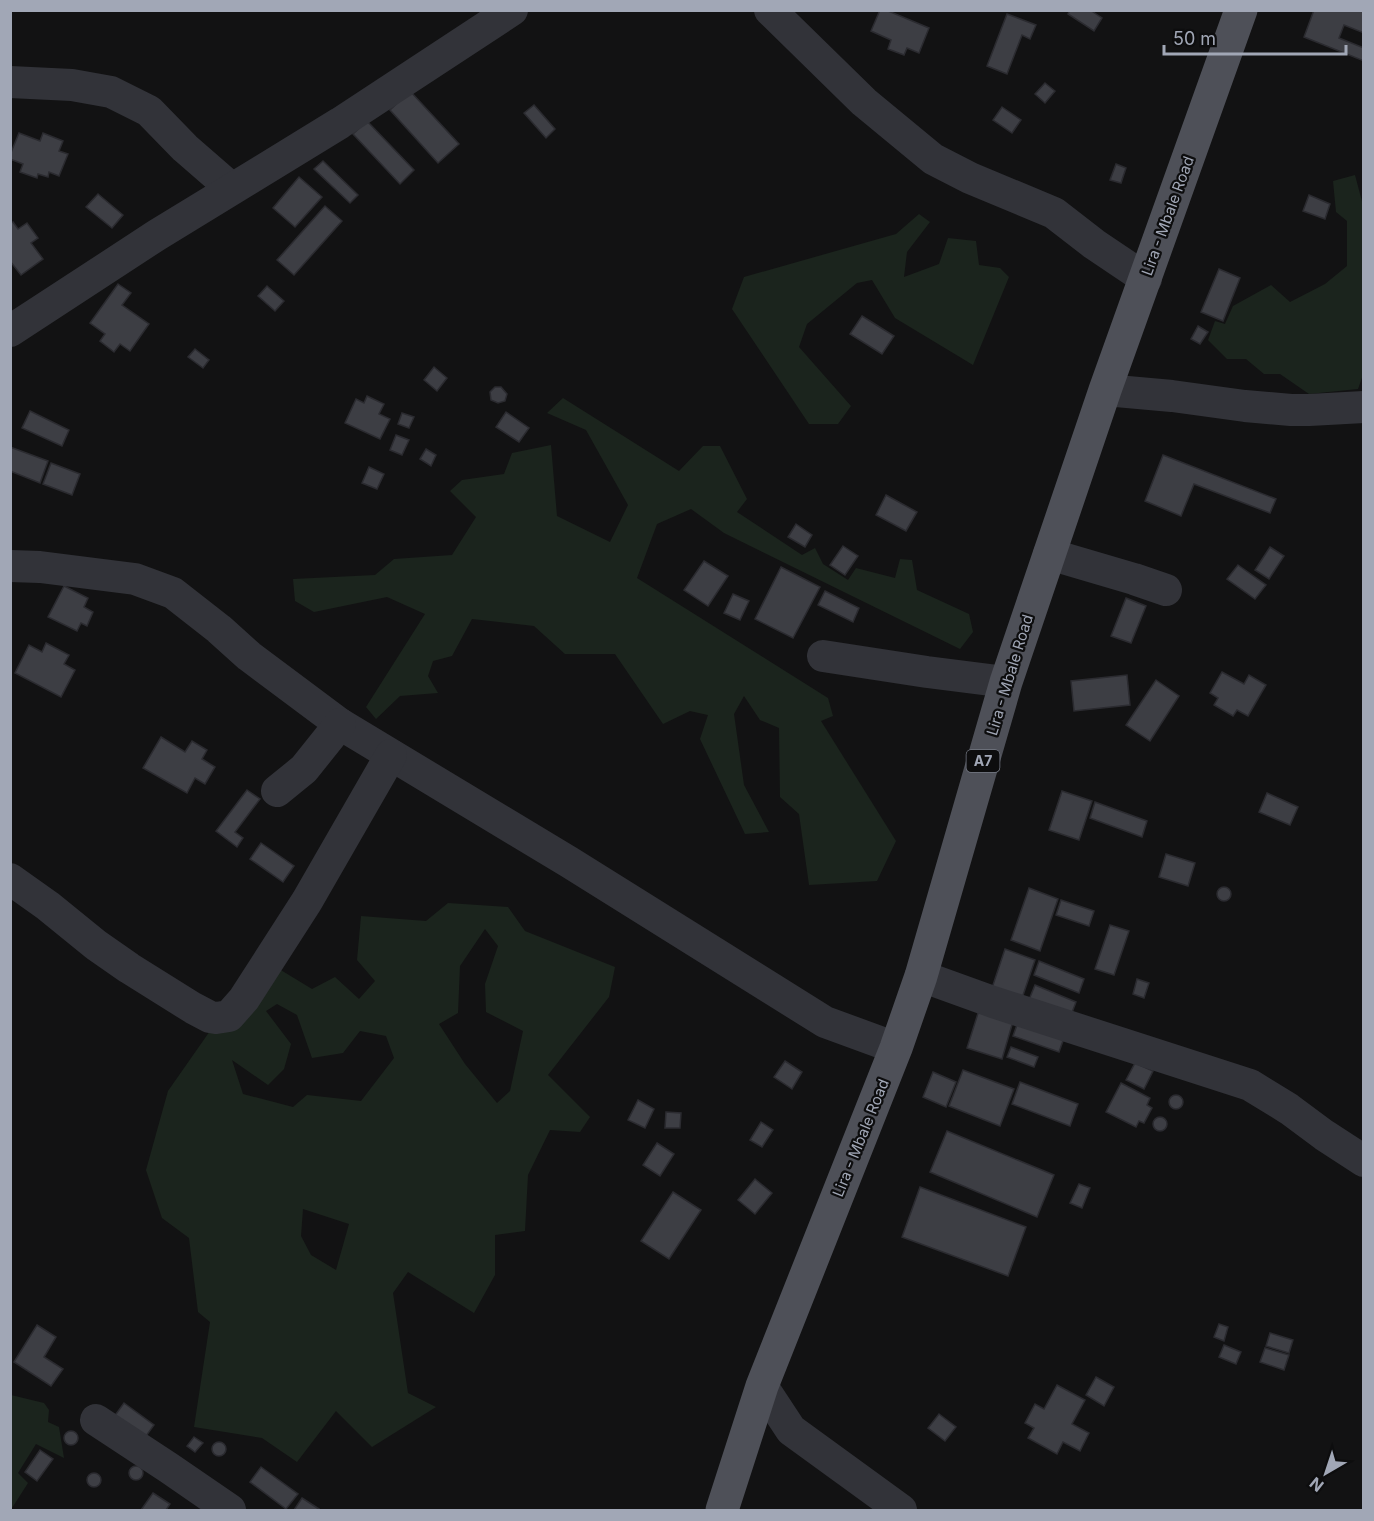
<svg xmlns="http://www.w3.org/2000/svg" width="1374" height="1521" font-family="Inter,sans-serif">
	<rect width="100%" height="100%" fill="#121213"/>
	<g fill="#1b241d" fill-rule="evenodd">
		<path d="M 1355,175 L 1364,209 L 1364,372 L 1358,389 L 1309,394 L 1280,374 L 1264,374 L 1246,359 L 1227,359 L 1208,340 L 1215,321 L 1225,324 L 1233,306 L 1271,285 L 1290,302 L 1325,284 L 1347,266 L 1347,221 L 1336,212 L 1333,181 Z"/>
		<path d="M 919,214 L 930,222 L 907,252 L 904,277 L 939,264 L 948,238 L 976,241 L 979,265 L 1000,268 L 1009,277 L 973,365 L 895,318 L 872,280 L 857,283 L 807,324 L 799,347 L 851,406 L 838,424 L 809,424 L 732,309 L 744,277 L 896,234 Z"/>
		<path d="M 563,398 L 679,471 L 703,446 L 720,446 L 747,499 L 737,512 L 802,555 L 815,548 L 823,564 L 848,580 L 856,568 L 895,578 L 900,559 L 912,560 L 917,590 L 969,614 L 973,632 L 960,649 L 724,533 L 691,509 L 657,524 L 637,578 L 828,698 L 833,716 L 821,721 L 896,841 L 877,881 L 809,885 L 799,814 L 780,797 L 779,728 L 760,720 L 744,696 L 734,714 L 744,785 L 769,832 L 745,834 L 700,739 L 708,715 L 690,711 L 663,724 L 615,654 L 565,654 L 534,626 L 472,619 L 452,656 L 433,661 L 428,676 L 438,693 L 400,696 L 376,719 L 366,707 L 425,614 L 387,597 L 314,612 L 295,601 L 293,579 L 375,575 L 394,559 L 452,555 L 476,517 L 450,491 L 462,480 L 504,474 L 512,453 L 551,445 L 557,516 L 610,542 L 628,505 L 586,430 L 547,413 Z"/>
		<path d="M 448,903 L 508,907 L 525,931 L 615,967 L 609,997 L 548,1075 L 590,1117 L 580,1132 L 550,1130 L 528,1175 L 525,1231 L 495,1235 L 495,1275 L 474,1313 L 408,1272 L 393,1293 L 408,1393 L 436,1407 L 372,1447 L 336,1411 L 297,1462 L 262,1438 L 194,1427 L 210,1322 L 198,1312 L 189,1238 L 162,1218 L 146,1170 L 168,1091 L 261,958 L 312,989 L 335,977 L 359,999 L 375,981 L 357,960 L 361,916 L 426,921 ZM 485,929 L 498,946 L 485,984 L 486,1012 L 523,1031 L 510,1091 L 497,1103 L 465,1064 L 439,1024 L 458,1013 L 460,966 ZM 277,1004 L 297,1015 L 312,1058 L 343,1053 L 360,1031 L 386,1036 L 394,1058 L 361,1101 L 307,1095 L 293,1107 L 243,1094 L 232,1060 L 268,1085 L 284,1069 L 291,1044 L 266,1011 ZM 303,1209 L 349,1224 L 336,1270 L 311,1255 L 301,1236 Z"/>
		<path d="M 11,1395 L 44,1403 L 49,1410 L 48,1422 L 59,1427 L 64,1458 L 36,1444 L 18,1473 L 28,1483 L 12,1508 L 10,1507 Z"/>
	</g>
	<g fill="#3d3e44" stroke="#2b2b30" stroke-width="1.5">
		<path d="M 880,10 L 886,10 L 929,28 L 919,53 L 907,48 L 904,55 L 888,49 L 891,40 L 871,31 Z"/>
		<path d="M 1070,10 L 1090,10 L 1102,18 L 1094,31 L 1068,14 Z"/>
		<path d="M 1314,10 L 1364,11 L 1364,33 L 1344,25 L 1339,38 L 1364,48 L 1364,61 L 1304,37 Z"/>
		<path d="M 1007,14 L 1036,25 L 1030,39 L 1022,35 L 1007,74 L 987,66 Z"/>
		<path d="M 1045,83 L 1055,91 L 1045,103 L 1035,94 Z"/>
		<path d="M 410,91 L 459,144 L 438,163 L 390,110 Z"/>
		<path d="M 534,105 L 555,129 L 546,138 L 524,113 Z"/>
		<path d="M 1002,107 L 1021,120 L 1012,133 L 993,120 Z"/>
		<path d="M 367,121 L 414,170 L 400,184 L 353,134 Z"/>
		<path d="M 19,133 L 40,141 L 43,133 L 63,141 L 59,151 L 68,154 L 59,176 L 49,172 L 48,177 L 38,174 L 37,178 L 20,172 L 23,164 L 10,159 L 10,155 Z"/>
		<path d="M 323,161 L 358,195 L 350,203 L 314,169 Z"/>
		<path d="M 1116,164 L 1126,168 L 1121,183 L 1110,180 Z"/>
		<path d="M 299,177 L 322,197 L 295,227 L 273,208 Z"/>
		<path d="M 98,194 L 123,215 L 112,228 L 86,207 Z"/>
		<path d="M 1309,195 L 1330,204 L 1325,219 L 1303,211 Z"/>
		<path d="M 325,206 L 342,221 L 294,275 L 277,260 Z"/>
		<path d="M 13,222 L 18,229 L 27,223 L 38,238 L 31,243 L 43,259 L 21,275 L 10,261 L 10,224 Z"/>
		<path d="M 1219,269 L 1240,278 L 1223,321 L 1201,312 Z"/>
		<path d="M 118,284 L 131,293 L 122,305 L 149,324 L 130,351 L 120,344 L 114,352 L 100,341 L 105,334 L 90,323 Z"/>
		<path d="M 267,286 L 284,301 L 275,311 L 258,296 Z"/>
		<path d="M 862,316 L 894,336 L 882,354 L 850,334 Z"/>
		<path d="M 1198,326 L 1208,332 L 1200,344 L 1191,339 Z"/>
		<path d="M 195,349 L 209,360 L 203,368 L 188,357 Z"/>
		<path d="M 434,367 L 447,378 L 437,391 L 424,380 Z"/>
		<path d="M 495,387 L 501,387 L 507,394 L 505,401 L 498,403 L 491,400 L 490,392 Z"/>
		<path d="M 367,396 L 384,404 L 379,414 L 390,419 L 380,439 L 345,423 L 356,399 L 364,403 Z"/>
		<path d="M 30,411 L 69,430 L 62,446 L 22,428 Z"/>
		<path d="M 506,412 L 529,428 L 519,442 L 496,427 Z"/>
		<path d="M 402,413 L 414,417 L 409,428 L 398,424 Z"/>
		<path d="M 396,435 L 409,440 L 402,455 L 390,450 Z"/>
		<path d="M 10,447 L 48,461 L 40,483 L 10,471 Z"/>
		<path d="M 426,449 L 436,455 L 431,466 L 420,459 Z"/>
		<path d="M 1163,455 L 1276,499 L 1270,513 L 1194,484 L 1181,516 L 1145,501 Z"/>
		<path d="M 51,463 L 80,474 L 72,495 L 43,484 Z"/>
		<path d="M 369,467 L 384,474 L 377,489 L 362,483 Z"/>
		<path d="M 886,495 L 917,512 L 906,531 L 876,515 Z"/>
		<path d="M 796,524 L 812,535 L 805,547 L 788,537 Z"/>
		<path d="M 843,546 L 858,556 L 845,575 L 830,565 Z"/>
		<path d="M 1270,547 L 1284,556 L 1269,579 L 1255,570 Z"/>
		<path d="M 704,561 L 728,576 L 708,606 L 684,590 Z"/>
		<path d="M 1238,565 L 1266,585 L 1255,599 L 1227,579 Z"/>
		<path d="M 781,567 L 820,587 L 793,638 L 755,619 Z"/>
		<path d="M 64,586 L 88,598 L 84,607 L 93,612 L 87,626 L 81,623 L 77,631 L 48,617 Z"/>
		<path d="M 825,591 L 859,608 L 853,622 L 818,605 Z"/>
		<path d="M 733,594 L 749,601 L 740,620 L 724,613 Z"/>
		<path d="M 1126,598 L 1146,606 L 1131,643 L 1111,636 Z"/>
		<path d="M 46,643 L 69,655 L 64,664 L 75,670 L 61,697 L 15,673 L 29,645 L 42,652 Z"/>
		<path d="M 1222,672 L 1244,684 L 1249,675 L 1266,685 L 1248,716 L 1237,710 L 1233,716 L 1214,705 L 1218,698 L 1210,693 Z"/>
		<path d="M 1127,675 L 1130,705 L 1074,711 L 1071,681 Z"/>
		<path d="M 1156,680 L 1179,696 L 1150,741 L 1126,725 Z"/>
		<path d="M 161,737 L 185,752 L 192,741 L 207,750 L 202,759 L 215,767 L 205,784 L 195,778 L 187,793 L 143,768 Z"/>
		<path d="M 247,790 L 260,799 L 235,832 L 243,838 L 237,847 L 216,831 Z"/>
		<path d="M 1062,791 L 1092,801 L 1079,840 L 1049,830 Z"/>
		<path d="M 1267,793 L 1298,807 L 1290,825 L 1259,812 Z"/>
		<path d="M 1095,802 L 1147,821 L 1142,837 L 1090,818 Z"/>
		<path d="M 261,843 L 294,866 L 283,882 L 250,859 Z"/>
		<path d="M 1166,854 L 1195,863 L 1188,886 L 1159,877 Z"/>
		<circle cx="1224" cy="894" r="7"/>
		<path d="M 1029,888 L 1058,899 L 1040,951 L 1011,940 Z"/>
		<path d="M 1061,900 L 1094,911 L 1089,926 L 1056,915 Z"/>
		<path d="M 1110,925 L 1129,931 L 1114,975 L 1095,969 Z"/>
		<path d="M 1005,949 L 1035,960 L 1020,1004 L 990,994 Z"/>
		<path d="M 1039,961 L 1084,979 L 1079,993 L 1034,975 Z"/>
		<path d="M 1137,979 L 1149,983 L 1144,998 L 1133,994 Z"/>
		<path d="M 1035,985 L 1076,1002 L 1068,1023 L 1026,1007 Z"/>
		<path d="M 980,1007 L 1014,1018 L 1002,1059 L 967,1048 Z"/>
		<path d="M 1018,1022 L 1064,1038 L 1059,1052 L 1013,1036 Z"/>
		<path d="M 1011,1047 L 1038,1057 L 1034,1067 L 1007,1057 Z"/>
		<path d="M 785,1061 L 802,1072 L 792,1089 L 774,1077 Z"/>
		<path d="M 1135,1063 L 1153,1071 L 1144,1089 L 1126,1080 Z"/>
		<path d="M 963,1070 L 1014,1089 L 1000,1126 L 949,1106 Z"/>
		<path d="M 933,1072 L 956,1082 L 946,1107 L 923,1097 Z"/>
		<path d="M 1020,1082 L 1078,1104 L 1070,1126 L 1012,1104 Z"/>
		<path d="M 1121,1083 L 1150,1098 L 1147,1105 L 1152,1108 L 1144,1123 L 1139,1121 L 1136,1127 L 1106,1112 Z"/>
		<circle cx="1176" cy="1102" r="7"/>
		<path d="M 638,1100 L 654,1109 L 645,1128 L 628,1120 Z"/>
		<path d="M 666,1112 L 681,1113 L 680,1128 L 665,1128 Z"/>
		<circle cx="1160" cy="1124" r="7"/>
		<path d="M 761,1122 L 773,1130 L 762,1147 L 750,1140 Z"/>
		<path d="M 947,1131 L 1054,1175 L 1037,1217 L 930,1172 Z"/>
		<path d="M 657,1143 L 674,1154 L 660,1176 L 643,1165 Z"/>
		<path d="M 755,1179 L 772,1193 L 755,1214 L 738,1200 Z"/>
		<path d="M 1079,1184 L 1090,1188 L 1082,1208 L 1070,1203 Z"/>
		<path d="M 920,1187 L 1026,1227 L 1008,1276 L 902,1237 Z"/>
		<path d="M 673,1192 L 701,1210 L 669,1259 L 641,1241 Z"/>
		<path d="M 1219,1324 L 1228,1327 L 1224,1341 L 1214,1337 Z"/>
		<path d="M 37,1325 L 56,1337 L 44,1357 L 63,1369 L 51,1386 L 14,1362 Z"/>
		<path d="M 1270,1333 L 1293,1340 L 1289,1353 L 1266,1346 Z"/>
		<path d="M 1224,1345 L 1241,1352 L 1236,1364 L 1219,1357 Z"/>
		<path d="M 1265,1348 L 1289,1355 L 1284,1370 L 1260,1362 Z"/>
		<path d="M 1096,1377 L 1114,1387 L 1104,1406 L 1086,1395 Z"/>
		<path d="M 1057,1385 L 1085,1400 L 1072,1424 L 1089,1433 L 1080,1451 L 1063,1442 L 1057,1454 L 1028,1438 L 1034,1428 L 1025,1423 L 1035,1404 L 1044,1409 Z"/>
		<path d="M 124,1403 L 154,1425 L 141,1443 L 111,1421 Z"/>
		<path d="M 939,1414 L 956,1427 L 945,1441 L 928,1428 Z"/>
		<circle cx="71" cy="1438" r="7"/>
		<path d="M 194,1437 L 203,1443 L 195,1452 L 187,1446 Z"/>
		<circle cx="219" cy="1449" r="7"/>
		<path d="M 40,1450 L 53,1459 L 37,1481 L 25,1472 Z"/>
		<circle cx="136" cy="1473" r="7"/>
		<path d="M 261,1467 L 298,1494 L 286,1509 L 250,1482 Z"/>
		<circle cx="94" cy="1480" r="7"/>
		<path d="M 153,1493 L 170,1504 L 166,1510 L 141,1510 Z"/>
		<path d="M 302,1498 L 319,1509 L 318,1510 L 294,1510 Z"/>
	</g>
	<g fill="none" stroke-linecap="round" stroke-linejoin="round">
		<g stroke="#323339" stroke-width="32">
			<path d="M 770,10 L 864,102 L 933,159 L 970,178 L 1054,213 L 1094,244 L 1146,279"/>
			<path d="M 10,82 L 72,85 L 111,92 L 149,111 L 185,148 L 231,188"/>
			<path d="M 10,331 L 157,235 L 340,123 L 512,10"/>
			<path d="M 1105,390 L 1172,396 L 1245,406 L 1291,410 L 1309,410 L 1364,407"/>
			<path d="M 1049,554 L 1134,579 L 1166,590"/>
			<path d="M 10,566 L 40,567 L 135,579 L 173,593 L 219,629 L 249,656 L 340,724 L 569,862 L 825,1022 L 896,1048"/>
			<path d="M 823,656 L 927,672 L 1006,682"/>
			<path d="M 277,791 L 304,769 L 340,724"/>
			<path d="M 10,879 L 48,906 L 96,945 L 129,968 L 193,1008 L 210,1017 L 216,1018 L 229,1016 L 244,999 L 307,901 L 391,755"/>
			<path d="M 921,976 L 993,1002 L 1250,1085 L 1289,1109 L 1324,1135 L 1364,1161"/>
			<path d="M 762,1386 L 791,1430 L 901,1510"/>
			<path d="M 96,1420 L 169,1468 L 230,1510"/>
		</g>
		<path stroke="#4e5058" stroke-width="33" d="M 722,1510 L 762,1386 L 896,1048 L 921,976 L 1006,682 L 1105,390 L 1241,10"/>
	</g>
	<g text-anchor="middle" stroke-width="4.5" stroke-linejoin="round" paint-order="stroke">
		<rect fill="#0d0d0e" stroke="#757984" stroke-width="1.5" x="966.5" y="750" width="33" height="22" rx="4.5"/>
		<g font-size="14" font-weight="bold" fill="#a1a7b6">
			<text x="983" y="766">A7</text>
		</g>
		<g font-size="15" fill="#a1a7b6" stroke="#0d0d0e">
			<text transform="translate(1168 216) rotate(-70)" y="5">Lira - Mbale Road</text>
			<text transform="translate(1010 675) rotate(-73)" y="5">Lira - Mbale Road</text>
			<text transform="translate(861 1138) rotate(-68)" y="5">Lira - Mbale Road</text>
		</g>
	</g>
	<rect width="1374" height="1521" fill="none" stroke="#a1a7b6" stroke-width="24"/>
	<g transform="translate(1326 1473) rotate(219)" stroke="#0d0d0e" stroke-width="4.5" paint-order="stroke">
	<path d="M0-4.5L10 22L0 15L-10 22Z" fill="#a1a7b6"/>
	<text y="-9" font-size="16" font-weight="bold" text-anchor="middle" fill="#a1a7b6">N</text>
	</g>
	<path d="M1164 45v9h182v-9" fill="none" stroke="#a1a7b6" stroke-width="3"/>
	<text x="1173" y="45" font-size="18" fill="#a1a7b6" stroke="#0d0d0e" stroke-width="4.5" paint-order="stroke">50 m</text>
</svg>
